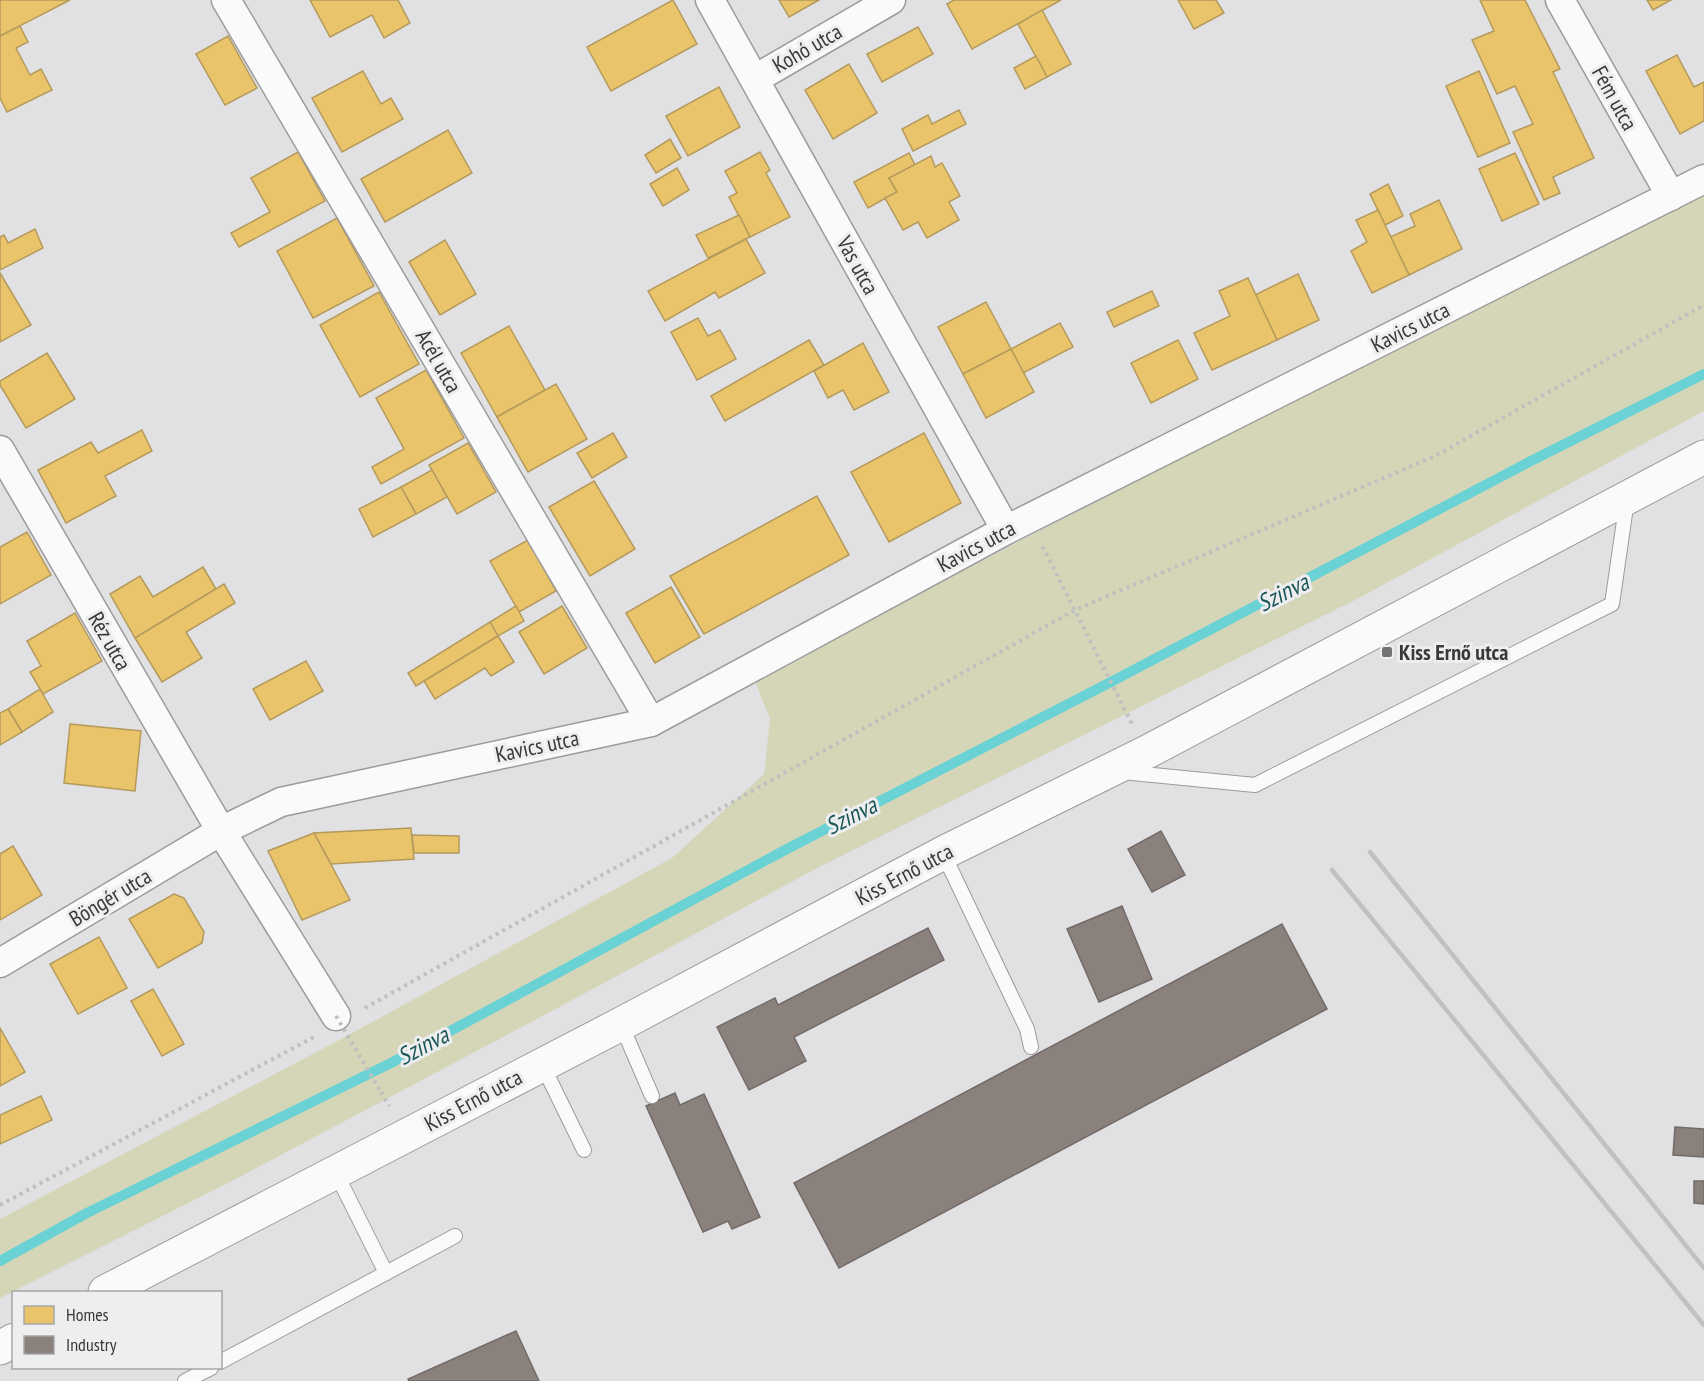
<svg xmlns="http://www.w3.org/2000/svg" width="1704" height="1381" font-family="'PT Sans Narrow',sans-serif">
	<rect width="100%" height="100%" fill="#e1e0e2"/>
	<path fill="#d4d6b7" d="M 1704,194 L 1704,411 L 1357,599 L 819,867 L 550,1012 L 228,1183 L 0,1298 L 0,1219 L 343,1038 L 672,858 L 764,774 L 770,719 L 755,681 L 1160,467 Z"/>
	<g fill="#e9c46a" stroke="#b49a5c" stroke-width="1.5">
		<path d="M 0,0 L 70,0 L 0,36 Z"/>
		<path d="M 310,0 L 398,0 L 410,23 L 384,38 L 372,15 L 330,37 Z"/>
		<path d="M 673,0 L 697,44 L 611,91 L 587,47 Z"/>
		<path d="M 779,0 L 819,0 L 789,17 Z"/>
		<path d="M 954,0 L 1061,0 L 972,49 L 947,4 Z"/>
		<path d="M 1178,0 L 1216,0 L 1224,13 L 1194,29 Z"/>
		<path d="M 1480,0 L 1525,0 L 1560,69 L 1553,72 L 1594,158 L 1553,177 L 1560,193 L 1544,200 L 1513,132 L 1533,124 L 1515,86 L 1497,94 L 1472,40 L 1494,31 Z"/>
		<path d="M 1647,0 L 1671,0 L 1653,10 Z"/>
		<path d="M 1042,10 L 1071,64 L 1047,77 L 1018,24 Z"/>
		<path d="M 20,26 L 28,42 L 16,48 L 30,75 L 41,69 L 52,90 L 7,112 L 0,98 L 0,36 Z"/>
		<path d="M 918,27 L 933,54 L 882,82 L 867,54 Z"/>
		<path d="M 228,36 L 257,88 L 225,105 L 196,54 Z"/>
		<path d="M 1677,55 L 1694,87 L 1704,82 L 1704,121 L 1680,134 L 1646,71 Z"/>
		<path d="M 1036,56 L 1047,77 L 1025,89 L 1014,68 Z"/>
		<path d="M 849,64 L 877,113 L 833,139 L 805,90 Z"/>
		<path d="M 363,71 L 381,104 L 391,98 L 403,119 L 342,152 L 312,98 Z"/>
		<path d="M 1479,71 L 1510,143 L 1478,157 L 1446,86 Z"/>
		<path d="M 719,87 L 740,127 L 688,156 L 666,116 Z"/>
		<path d="M 959,110 L 966,124 L 913,151 L 902,129 L 928,115 L 932,124 Z"/>
		<path d="M 448,130 L 472,173 L 385,222 L 361,179 Z"/>
		<path d="M 670,139 L 681,158 L 656,173 L 645,155 Z"/>
		<path d="M 298,152 L 325,201 L 239,247 L 231,233 L 270,212 L 251,178 Z"/>
		<path d="M 760,152 L 770,170 L 766,173 L 790,217 L 750,237 L 729,197 L 737,193 L 725,171 Z"/>
		<path d="M 909,153 L 915,165 L 889,178 L 897,192 L 868,208 L 854,182 Z"/>
		<path d="M 1515,153 L 1539,204 L 1502,221 L 1479,169 Z"/>
		<path d="M 931,156 L 935,167 L 942,163 L 960,196 L 949,202 L 959,220 L 927,238 L 918,222 L 903,230 L 885,198 L 897,192 L 889,178 Z"/>
		<path d="M 677,168 L 689,190 L 663,206 L 650,184 Z"/>
		<path d="M 1388,184 L 1403,216 L 1385,225 L 1370,194 Z"/>
		<path d="M 1439,200 L 1462,249 L 1409,275 L 1390,237 L 1415,226 L 1410,214 Z"/>
		<path d="M 1378,210 L 1409,275 L 1372,293 L 1351,251 L 1367,242 L 1356,220 Z"/>
		<path d="M 739,215 L 750,237 L 708,258 L 696,235 Z"/>
		<path d="M 337,218 L 374,286 L 313,318 L 277,251 Z"/>
		<path d="M 35,229 L 43,248 L 0,270 L 0,237 L 4,235 L 8,243 Z"/>
		<path d="M 746,239 L 765,273 L 719,298 L 715,292 L 665,321 L 648,291 Z"/>
		<path d="M 445,240 L 476,294 L 440,315 L 409,262 Z"/>
		<path d="M 0,273 L 31,325 L 0,342 Z"/>
		<path d="M 1298,274 L 1319,320 L 1277,340 L 1255,295 Z"/>
		<path d="M 1248,278 L 1277,340 L 1212,370 L 1194,333 L 1230,316 L 1219,291 Z"/>
		<path d="M 1152,291 L 1159,306 L 1114,327 L 1107,312 Z"/>
		<path d="M 379,292 L 419,364 L 360,397 L 320,325 Z"/>
		<path d="M 986,302 L 1011,349 L 963,374 L 938,327 Z"/>
		<path d="M 698,318 L 708,336 L 720,330 L 736,359 L 697,380 L 671,332 Z"/>
		<path d="M 1060,323 L 1073,347 L 1023,373 L 1011,349 Z"/>
		<path d="M 509,326 L 545,390 L 497,417 L 461,353 Z"/>
		<path d="M 809,340 L 824,365 L 725,421 L 711,396 Z"/>
		<path d="M 1178,340 L 1198,379 L 1151,403 L 1131,363 Z"/>
		<path d="M 863,343 L 889,392 L 854,410 L 843,390 L 828,398 L 814,371 Z"/>
		<path d="M 1011,349 L 1034,392 L 986,418 L 963,374 Z"/>
		<path d="M 47,353 L 75,399 L 26,428 L 0,385 L 0,381 Z"/>
		<path d="M 426,370 L 464,438 L 381,484 L 372,467 L 404,449 L 376,398 Z"/>
		<path d="M 556,384 L 587,439 L 528,472 L 497,417 Z"/>
		<path d="M 142,430 L 152,451 L 105,476 L 116,496 L 66,523 L 38,470 L 91,442 L 98,453 Z"/>
		<path d="M 613,433 L 627,457 L 592,478 L 577,453 Z"/>
		<path d="M 924,433 L 961,503 L 889,542 L 851,472 Z"/>
		<path d="M 468,443 L 496,492 L 457,514 L 429,465 Z"/>
		<path d="M 432,470 L 447,497 L 416,514 L 401,487 Z"/>
		<path d="M 594,481 L 635,549 L 590,576 L 549,507 Z"/>
		<path d="M 401,487 L 416,514 L 373,537 L 359,509 Z"/>
		<path d="M 817,496 L 849,555 L 704,634 L 670,576 Z"/>
		<path d="M 27,532 L 51,575 L 0,604 L 0,547 Z"/>
		<path d="M 528,540 L 556,591 L 519,612 L 490,561 Z"/>
		<path d="M 203,567 L 216,589 L 135,638 L 110,594 L 140,576 L 153,597 Z"/>
		<path d="M 224,584 L 235,603 L 186,632 L 202,658 L 162,682 L 135,638 Z"/>
		<path d="M 671,587 L 700,637 L 655,663 L 626,613 Z"/>
		<path d="M 516,606 L 524,621 L 498,636 L 490,622 Z"/>
		<path d="M 562,606 L 587,648 L 544,674 L 519,632 Z"/>
		<path d="M 75,613 L 102,661 L 43,694 L 30,672 L 41,666 L 27,641 Z"/>
		<path d="M 490,622 L 498,636 L 416,686 L 408,673 Z"/>
		<path d="M 498,636 L 514,662 L 491,676 L 485,668 L 435,699 L 424,681 Z"/>
		<path d="M 306,661 L 323,691 L 270,720 L 253,689 Z"/>
		<path d="M 40,689 L 53,712 L 22,732 L 8,709 Z"/>
		<path d="M 8,709 L 22,732 L 0,745 L 0,713 Z"/>
		<path d="M 70,724 L 141,731 L 135,791 L 64,783 Z"/>
		<path d="M 411,828 L 414,859 L 331,864 L 314,833 Z"/>
		<path d="M 314,833 L 350,900 L 302,920 L 268,851 Z"/>
		<path d="M 412,835 L 459,836 L 459,853 L 414,853 Z"/>
		<path d="M 13,846 L 42,895 L 0,920 L 0,854 Z"/>
		<path d="M 174,894 L 184,898 L 204,932 L 202,943 L 158,968 L 129,919 Z"/>
		<path d="M 99,937 L 127,988 L 78,1014 L 50,964 Z"/>
		<path d="M 153,989 L 184,1044 L 162,1056 L 131,1001 Z"/>
		<path d="M 0,1028 L 25,1072 L 0,1086 Z"/>
		<path d="M 41,1096 L 52,1120 L 0,1144 L 0,1115 Z"/>
	</g>
	<g fill="#8a817c" stroke="#726b68" stroke-width="1.5">
		<path d="M 1161,831 L 1185,875 L 1152,892 L 1128,849 Z"/>
		<path d="M 1122,906 L 1152,979 L 1099,1002 L 1067,929 Z"/>
		<path d="M 1282,924 L 1327,1009 L 839,1268 L 794,1183 Z"/>
		<path d="M 928,928 L 944,960 L 794,1037 L 806,1061 L 749,1090 L 717,1027 L 775,998 L 778,1005 Z"/>
		<path d="M 675,1093 L 680,1105 L 704,1094 L 760,1217 L 732,1229 L 728,1221 L 703,1232 L 646,1106 Z"/>
		<path d="M 1675,1127 L 1704,1129 L 1704,1157 L 1673,1155 Z"/>
		<path d="M 1694,1181 L 1704,1181 L 1704,1204 L 1694,1203 Z"/>
		<path d="M 516,1331 L 539,1381 L 409,1381 L 408,1379 Z"/>
	</g>
	<g fill="none" stroke-linecap="round" stroke-linejoin="round">
		<path stroke="#6ad2d5" stroke-width="10" d="M 0,1261 L 85,1214 L 393,1062 L 785,850 L 1107,684 L 1529,462 L 1704,374"/>
		<g stroke="#9c9c9d" stroke-width="16">
			<g id="service">
				<path d="M 1122,772 L 1255,785 L 1612,604 L 1627,500"/>
				<path d="M 943,853 L 1027,1029 L 1031,1047"/>
				<path d="M 621,1024 L 652,1096"/>
				<path d="M 542,1064 L 584,1150"/>
				<path d="M 335,1171 L 386,1273"/>
				<path d="M 220,1362 L 455,1236"/>
				<path d="M 185,1381 L 211,1368"/>
			</g>
		</g>
		<g stroke="#9c9c9d" stroke-width="31">
			<g id="minor">
				<path d="M 226,0 L 651,722"/>
				<path d="M 710,0 L 1006,530"/>
				<path d="M 1560,0 L 1671,196"/>
				<path d="M 755,79 L 891,0"/>
				<path d="M 0,450 L 221,831 L 336,1016"/>
				<path d="M 0,963 L 221,831 L 281,802 L 651,722 L 1006,530 L 1704,179"/>
			</g>
		</g>
		<g stroke="#9c9c9d" stroke-width="35">
			<g id="tertiary">
				<path d="M 105,1292 L 621,1024 L 943,853 L 1147,752 L 1704,457"/>
				<path d="M 0,1348 L 14,1340"/>
			</g>
		</g>
		<g stroke="#bfbfbf" stroke-width="4" stroke-dasharray="3 4.5" stroke-linecap="butt">
			<path d="M 1042,547 L 1044,549 L 1132,724"/>
			<path d="M 365,1008 L 1075,610 L 1435,456 L 1704,305"/>
			<path d="M 381,1092 L 389,1106"/>
			<path d="M 0,1205 L 314,1037"/>
		</g>
		<use href="#service" stroke="#fafafb" stroke-width="14"/>
		<use href="#minor" stroke="#fafafb" stroke-width="28"/>
		<use href="#tertiary" stroke="#fafafb" stroke-width="33"/>
		<g stroke="#c1c1c1" stroke-width="4.5">
			<path d="M 1370,852 L 1704,1268"/>
			<path d="M 1332,870 L 1704,1325"/>
		</g>
		<path stroke="#bfbfbf" stroke-width="4" stroke-dasharray="3 4.5" stroke-linecap="butt" d="M 336,1016 L 381,1092"/>
	</g>
	<rect fill="#747375" stroke="#eeedf0" stroke-width="2" x="1381" y="646" width="12" height="12" rx="3"/>
	<g text-anchor="middle" stroke-width="6" stroke-linejoin="round" paint-order="stroke">
		<g font-size="22" fill="#39393a" stroke="#eeedf0">
			<text transform="translate(807 48) rotate(-30)" y="8">Kohó utca</text>
			<text transform="translate(1615 98) rotate(61)" y="8">Fém utca</text>
			<text transform="translate(858 265) rotate(61)" y="8">Vas utca</text>
			<text transform="translate(1410 327) rotate(-27)" y="8">Kavics utca</text>
			<text transform="translate(439 361) rotate(60)" y="8">Acél utca</text>
			<text transform="translate(976 546) rotate(-28)" y="8">Kavics utca</text>
			<text transform="translate(110 641) rotate(60)" y="8">Réz utca</text>
			<text transform="translate(537 746) rotate(-12)" y="8">Kavics utca</text>
			<text transform="translate(904 874) rotate(-28)" y="8">Kiss Ernő utca</text>
			<text transform="translate(110 897) rotate(-31)" y="8">Böngér utca</text>
			<text transform="translate(473 1100) rotate(-28)" y="8">Kiss Ernő utca</text>
		</g>
		<g font-size="22" font-weight="bold" fill="#39393a" stroke="#eeedf0" text-anchor="start">
			<text x="1399" y="660">Kiss Ernő utca</text>
		</g>
		<g font-size="24" font-style="italic" fill="#1b5758" stroke="#eeedf0">
			<text transform="translate(1283 593) rotate(-27)" y="8">Szinva</text>
			<text transform="translate(851 816) rotate(-27)" y="8">Szinva</text>
			<text transform="translate(423 1046) rotate(-28)" y="8">Szinva</text>
		</g>
	</g>
	<rect x="12" y="1291" width="210" height="78" fill="#eeedf0" stroke="#a6a5a7" stroke-width="1.5"/>
	<rect x="24" y="1306" width="30" height="18" fill="#e9c46a" stroke="#a6a5a7" stroke-width="1.5"/>
	<text x="66" y="1321" font-size="18" fill="#39393a">Homes</text>
	<rect x="24" y="1336" width="30" height="18" fill="#8a817c" stroke="#a6a5a7" stroke-width="1.5"/>
	<text x="66" y="1351" font-size="18" fill="#39393a">Industry</text>
</svg>
